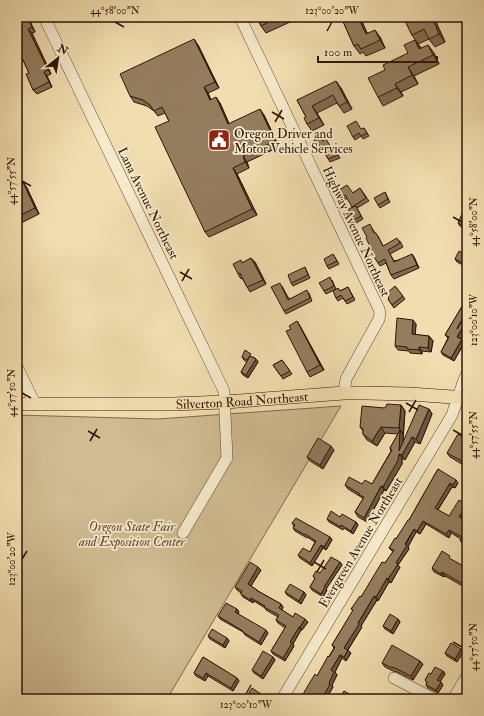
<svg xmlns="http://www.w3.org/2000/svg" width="484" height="716" font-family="'IM FELL Double Pica',serif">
	<rect width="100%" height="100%" fill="#f1deb0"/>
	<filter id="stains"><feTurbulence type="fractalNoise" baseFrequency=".005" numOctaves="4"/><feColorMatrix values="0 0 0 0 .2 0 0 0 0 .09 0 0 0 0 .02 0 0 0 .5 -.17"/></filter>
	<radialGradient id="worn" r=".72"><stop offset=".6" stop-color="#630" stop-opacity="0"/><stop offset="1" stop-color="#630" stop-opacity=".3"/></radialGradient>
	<path fill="#d0bc93" stroke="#80684c" d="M 341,406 L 167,699 L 17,699 L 17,415 L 158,419 Z"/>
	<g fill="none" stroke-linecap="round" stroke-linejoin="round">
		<g stroke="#604630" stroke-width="12">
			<g id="minor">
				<path d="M 44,17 L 224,391 L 227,458 L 183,533"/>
				<path d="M 240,17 L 379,309 L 380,314 L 379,319 L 346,379 L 344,393"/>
				<path d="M 17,367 L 35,404"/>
				<path d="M 394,678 L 434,699"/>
				<path d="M 282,699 L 452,415 L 465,377 L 467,374"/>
				<path d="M 453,699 L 467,676"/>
			</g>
		</g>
		<g stroke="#301406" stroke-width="14">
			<g id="major">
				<path id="s1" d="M 17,404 L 173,404 L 225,402 L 344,393 L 365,393 L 410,394 L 467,398"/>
			</g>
		</g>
		<use href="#minor" stroke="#f6eacc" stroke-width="11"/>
		<use href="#major" stroke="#f1deb0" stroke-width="13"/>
	</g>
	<g fill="#7f6c51" stroke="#301406">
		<path d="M 17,17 L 28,17 L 35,32 L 32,33 L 51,74 L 47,76 L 52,87 L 37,94 L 33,90 L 29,73 L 21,56 L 17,58 Z"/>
		<path d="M 257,17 L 301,17 L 266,33 L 261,26 Z"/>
		<path d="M 341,17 L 360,17 L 367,33 L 380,37 L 385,48 L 366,56 L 363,52 L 360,54 L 354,46 Z"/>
		<path d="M 402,17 L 432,17 L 436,22 L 445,42 L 435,47 L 429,39 L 418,44 L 412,35 L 406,22 Z"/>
		<path d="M 415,40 L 421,48 L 434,53 L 439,64 L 414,76 L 418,84 L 401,92 L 403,96 L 383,106 L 378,97 L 408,53 Z"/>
		<path d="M 198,45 L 219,88 L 208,93 L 211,100 L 220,103 L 229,124 L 264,115 L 279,147 L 247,162 L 249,168 L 237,174 L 257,215 L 209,237 L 205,232 L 169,121 L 165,113 L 158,116 L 154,111 L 147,106 L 134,102 L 130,96 Z"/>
		<path d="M 341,88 L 352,109 L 344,113 L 337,103 L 317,113 L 324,125 L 312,131 L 307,124 L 306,117 L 297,100 Z"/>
		<path d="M 364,128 L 369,136 L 363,139 L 361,136 L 355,140 L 353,137 Z"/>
		<path d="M 314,140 L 323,141 L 332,149 L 334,148 L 340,158 L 330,162 L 322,148 L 320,149 Z"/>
		<path d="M 23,182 L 27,188 L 39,214 L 21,223 L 17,217 Z"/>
		<path d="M 360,188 L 369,201 L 357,208 L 363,219 L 356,223 L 354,220 L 353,207 L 347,198 L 345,200 L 339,190 L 353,193 Z"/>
		<path d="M 385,192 L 390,202 L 380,208 L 378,205 Z"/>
		<path d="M 467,217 L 467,230 L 460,226 L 458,223 Z"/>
		<path d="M 372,228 L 375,233 L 378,236 L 383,246 L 400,241 L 403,247 L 390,254 L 394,261 L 414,257 L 419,268 L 394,279 L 391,275 L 386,263 L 380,266 L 378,263 L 367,237 Z"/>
		<path d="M 333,254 L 339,264 L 329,269 L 327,266 Z"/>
		<path d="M 467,256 L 467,267 L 457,262 L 455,259 Z"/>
		<path d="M 251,258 L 255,262 L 266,284 L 250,292 L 242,278 L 241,279 L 238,274 L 242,263 Z"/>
		<path d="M 305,267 L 310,278 L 293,286 L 291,283 Z"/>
		<path d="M 332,280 L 336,289 L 326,294 L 324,291 Z"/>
		<path d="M 282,286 L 289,299 L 309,293 L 312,301 L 286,314 L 284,311 Z"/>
		<path d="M 395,286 L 405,299 L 394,308 L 388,299 L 389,298 Z"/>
		<path d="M 348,287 L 355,300 L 347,304 L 343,298 L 338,301 L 336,298 L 338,288 L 340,291 Z"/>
		<path d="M 467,298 L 467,328 L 461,339 L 464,343 L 454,361 L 443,355 L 441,352 L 448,338 L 445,335 Z"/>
		<path d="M 297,321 L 300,326 L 324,370 L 310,377 L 307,372 L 291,329 Z"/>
		<path d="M 416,324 L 415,335 L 429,336 L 433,341 L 431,352 L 422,351 L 422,354 L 410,353 L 409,351 L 398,350 L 395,346 Z"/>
		<path d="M 242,357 L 253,357 L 256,359 L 258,362 L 248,378 L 243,375 L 241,372 L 247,362 L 244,360 Z"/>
		<path d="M 282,360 L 292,374 L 283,379 L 273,365 Z"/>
		<path d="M 401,405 L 405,411 L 403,442 L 429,409 L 432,414 L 420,444 L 415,442 L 405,460 L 402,458 L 402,464 L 386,491 L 384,490 L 367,522 L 358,517 L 355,512 L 363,499 L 361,497 L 348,489 L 345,485 L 372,484 L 391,451 L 390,448 L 398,434 L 385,433 L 377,446 L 367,440 L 363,434 L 363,431 L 360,427 L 385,408 Z"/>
		<path d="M 467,425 L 467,462 L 465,466 L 450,457 L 447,453 L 465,438 Z"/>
		<path d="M 334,450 L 323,469 L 310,461 L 307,457 Z"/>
		<path d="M 438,469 L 458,483 L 455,488 L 452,487 L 438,510 L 449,516 L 467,505 L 467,511 L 462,519 L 467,522 L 467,546 L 462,543 L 460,540 L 461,539 L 451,533 L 449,538 L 426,524 L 420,534 L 416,532 L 408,547 L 409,549 L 398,565 L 400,567 L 391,583 L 389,582 L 378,601 L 377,600 L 361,626 L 362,627 L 348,650 L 351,653 L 346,661 L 342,658 L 335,672 L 337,675 L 332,685 L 333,687 L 326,699 L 323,699 L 320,697 L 318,699 L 300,699 L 317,676 L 334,648 L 332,645 L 353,611 L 351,609 L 361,597 L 385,563 L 393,552 L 389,548 L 396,539 L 409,520 Z"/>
		<path d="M 340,517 L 356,522 L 358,525 L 353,534 L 344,528 L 343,530 L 329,522 L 327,519 Z"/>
		<path d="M 292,523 L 330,537 L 332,540 L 326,550 L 323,548 L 312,566 L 300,558 L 298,555 L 310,552 L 315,542 L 307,537 L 307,538 L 295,531 L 293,528 L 294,526 Z"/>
		<path d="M 452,560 L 467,568 L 467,586 L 466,588 L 445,576 L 444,577 L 434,572 L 432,568 Z"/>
		<path d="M 340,562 L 342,565 L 326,589 L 327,590 L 323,597 L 312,590 L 310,587 L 315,579 L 313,576 L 320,573 Z"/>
		<path d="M 261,570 L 251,586 L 257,590 L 258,591 L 281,604 L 283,607 L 282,610 L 293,617 L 305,619 L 308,622 L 302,630 L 301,630 L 293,644 L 294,646 L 285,661 L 273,654 L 271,651 L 285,628 L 278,623 L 276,620 L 278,617 L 266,610 L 265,608 L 254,601 L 253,603 L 243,597 L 241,594 L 241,593 L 237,590 L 235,587 Z"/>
		<path d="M 285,592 L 304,592 L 306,595 L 301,604 L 287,595 Z"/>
		<path d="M 237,609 L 239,612 L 238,614 L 268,633 L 261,645 L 245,635 L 243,632 L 220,619 L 218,616 Z"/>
		<path d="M 398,619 L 400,622 L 393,634 L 385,629 L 383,626 Z"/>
		<path d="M 208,636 L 227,638 L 229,641 L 225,648 L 210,639 Z"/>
		<path d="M 461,649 L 463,652 L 457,662 L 447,656 L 445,653 Z"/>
		<path d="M 203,657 L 237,678 L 239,681 L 233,691 L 208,676 L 205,681 L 196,676 L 194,673 Z"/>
		<path d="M 273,657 L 275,660 L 263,679 L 254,673 L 252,670 Z"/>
		<path d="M 420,661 L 423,664 L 413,680 L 397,672 L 393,671 L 385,667 L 382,663 Z"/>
		<path d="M 443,671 L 445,674 L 440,682 L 443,685 L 438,693 L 428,688 L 426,685 L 427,683 L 425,680 L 431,674 Z"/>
	</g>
	<g fill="#685842" stroke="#301406">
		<path d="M 27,17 L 28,17 L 35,32 L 32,27 Z"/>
		<path d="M 358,17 L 360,17 L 371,42 L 366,34 Z"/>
		<path d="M 432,17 L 436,22 L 445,42 L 439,34 Z"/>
		<path d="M 28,29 L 32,33 L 51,74 L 48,70 Z"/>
		<path d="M 375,30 L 380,37 L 385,48 L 380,40 Z"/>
		<path d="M 194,39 L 198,45 L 219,88 L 215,82 Z"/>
		<path d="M 415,40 L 421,48 L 419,49 Z"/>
		<path d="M 428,45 L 434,53 L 439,64 L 433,55 Z"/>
		<path d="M 408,67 L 414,76 L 418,84 L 412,75 Z"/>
		<path d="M 44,72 L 47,76 L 52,87 L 49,82 Z"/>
		<path d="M 336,81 L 341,88 L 352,109 L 347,102 Z"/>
		<path d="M 395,84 L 401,92 L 403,96 L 397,88 Z"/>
		<path d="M 204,87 L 208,93 L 214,106 L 210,100 Z"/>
		<path d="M 216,97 L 220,103 L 232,130 L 228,124 Z"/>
		<path d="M 312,106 L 317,113 L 324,125 L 319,118 Z"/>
		<path d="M 260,109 L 264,115 L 279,147 L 275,141 Z"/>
		<path d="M 243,156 L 247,162 L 249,168 L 245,162 Z"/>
		<path d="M 233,168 L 237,174 L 257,215 L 252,209 Z"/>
		<path d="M 23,182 L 27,188 L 39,214 L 35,208 Z"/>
		<path d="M 412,254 L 414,257 L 419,268 L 417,265 Z"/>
		<path d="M 251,258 L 255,262 L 266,284 L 263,280 Z"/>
		<path d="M 413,320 L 416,324 L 415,339 L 412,334 Z"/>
		<path d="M 467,320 L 467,328 L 460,341 L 457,337 Z"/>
		<path d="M 297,321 L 300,326 L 324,370 L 320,365 Z"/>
		<path d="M 429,336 L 433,341 L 431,352 L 428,348 Z"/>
		<path d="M 462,339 L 464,343 L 454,361 L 451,358 Z"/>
		<path d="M 419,347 L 422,351 L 422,354 L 419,350 Z"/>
		<path d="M 256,359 L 258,362 L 248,378 L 246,375 Z"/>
		<path d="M 401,405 L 405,411 L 403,434 L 399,428 Z"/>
		<path d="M 429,409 L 432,414 L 420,444 L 416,439 Z"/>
		<path d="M 381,427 L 385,433 L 377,446 L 372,441 Z"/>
		<path d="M 400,430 L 403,434 L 402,455 L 412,437 L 415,442 L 405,460 L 399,451 Z"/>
		<path d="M 331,446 L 334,450 L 323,469 L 320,465 Z"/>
		<path d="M 467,452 L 467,462 L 465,466 L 462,461 Z"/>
		<path d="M 399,454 L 402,458 L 402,464 L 386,491 L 383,487 Z"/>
		<path d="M 456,480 L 458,483 L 455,488 L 453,485 Z"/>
		<path d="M 450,483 L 452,487 L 437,511 L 435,508 Z"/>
		<path d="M 381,486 L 384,490 L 367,522 L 364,518 Z"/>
		<path d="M 467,505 L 467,511 L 461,521 L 459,517 Z"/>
		<path d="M 423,521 L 426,524 L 420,534 L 417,531 Z"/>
		<path d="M 356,522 L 358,525 L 353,534 L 351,531 Z"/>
		<path d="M 414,529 L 416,532 L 408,547 L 409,549 L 398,565 L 400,567 L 391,583 L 388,579 L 396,563 Z"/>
		<path d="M 449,530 L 451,533 L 449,538 L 446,534 Z"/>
		<path d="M 330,537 L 332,540 L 326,550 L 324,547 Z"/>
		<path d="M 321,545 L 323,548 L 312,566 L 310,563 Z"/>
		<path d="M 340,562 L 342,565 L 326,589 L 327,590 L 323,597 L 321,594 L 324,587 Z"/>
		<path d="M 258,567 L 261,570 L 250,587 L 248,584 Z"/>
		<path d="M 442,572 L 445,576 L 444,577 L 441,574 Z"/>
		<path d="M 467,577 L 467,586 L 466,588 L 463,584 Z"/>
		<path d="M 387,578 L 389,582 L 378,601 L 376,597 Z"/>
		<path d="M 304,592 L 306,595 L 301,604 L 299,601 Z"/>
		<path d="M 374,596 L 377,600 L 361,626 L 362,627 L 347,651 L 344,648 Z"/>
		<path d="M 251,598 L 254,601 L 253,603 L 250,600 Z"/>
		<path d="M 281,604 L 283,607 L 281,611 L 279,608 Z"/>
		<path d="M 237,609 L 239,612 L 237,615 L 235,612 Z"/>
		<path d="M 305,619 L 308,622 L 302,630 L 300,627 Z"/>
		<path d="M 398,619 L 400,622 L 393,634 L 391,631 Z"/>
		<path d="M 299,627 L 301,630 L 293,644 L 294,646 L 285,661 L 283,658 L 290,642 Z"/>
		<path d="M 266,630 L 268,633 L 261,645 L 259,642 Z"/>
		<path d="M 227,638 L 229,641 L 225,648 L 223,645 Z"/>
		<path d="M 461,649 L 463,652 L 457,662 L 455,659 Z"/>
		<path d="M 348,650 L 351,653 L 346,661 L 344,657 Z"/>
		<path d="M 340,655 L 342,658 L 335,672 L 337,675 L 332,685 L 333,687 L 326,699 L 324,699 L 323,697 L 329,683 L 331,670 Z"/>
		<path d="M 273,657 L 275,660 L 263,679 L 261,676 Z"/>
		<path d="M 420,661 L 423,664 L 413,680 L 411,676 Z"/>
		<path d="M 443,671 L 445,674 L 439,683 L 437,680 Z"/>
		<path d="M 206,673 L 208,676 L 205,681 L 203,678 Z"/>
		<path d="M 237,678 L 239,681 L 233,691 L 231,688 Z"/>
		<path d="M 441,682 L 443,685 L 438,693 L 436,690 Z"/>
		<path d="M 261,694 L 264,696 L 262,699 L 258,699 Z"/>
		<path d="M 317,694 L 320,697 L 318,699 L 314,699 Z"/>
		<path d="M 353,696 L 355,699 L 351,699 Z"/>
	</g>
	<g fill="#947d5e" stroke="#301406">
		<path d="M 17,17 L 27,17 L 32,27 L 28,29 L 48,70 L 44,72 L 49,82 L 33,90 L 26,74 L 29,73 L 19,51 L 17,52 Z"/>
		<path d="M 257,17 L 279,17 L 261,26 Z"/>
		<path d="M 341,17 L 358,17 L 366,34 L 375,30 L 380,40 L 361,49 L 358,44 L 354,46 Z"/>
		<path d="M 403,17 L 432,17 L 439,34 L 429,39 L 424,29 L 412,35 Z"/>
		<path d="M 194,39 L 215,82 L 204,87 L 210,100 L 216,97 L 228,124 L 260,109 L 275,141 L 243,156 L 245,162 L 233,168 L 252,209 L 205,232 L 155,127 L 169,121 L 162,107 L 154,111 L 150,105 L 143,100 L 130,96 L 120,74 Z"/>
		<path d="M 415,40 L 419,49 L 428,45 L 433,55 L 408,67 L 412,75 L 395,84 L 397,88 L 378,97 L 368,78 L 385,70 L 383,65 L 408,53 L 404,45 Z"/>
		<path d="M 336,81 L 347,102 L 339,106 L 333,95 L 312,106 L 319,118 L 307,124 L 304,118 L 306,117 L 297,100 Z"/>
		<path d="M 356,121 L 361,129 L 364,128 L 367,133 L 361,136 L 359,133 L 353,137 L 347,126 Z"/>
		<path d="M 320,136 L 323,141 L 326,139 L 332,149 L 334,148 L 338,155 L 328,159 L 324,150 L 320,145 L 318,146 L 314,140 Z"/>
		<path d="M 23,182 L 35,208 L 17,217 L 17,184 Z"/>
		<path d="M 347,185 L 353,193 L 360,188 L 366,198 L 352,207 L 345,195 L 343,197 L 339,190 Z"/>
		<path d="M 385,192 L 388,199 L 378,205 L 374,198 Z"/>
		<path d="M 356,206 L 361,216 L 354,220 L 348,209 Z"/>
		<path d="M 462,214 L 467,217 L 467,225 L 466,227 L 458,223 Z"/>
		<path d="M 370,224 L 374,233 L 376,233 L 383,246 L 397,238 L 400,243 L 388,250 L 394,262 L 412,254 L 417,265 L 391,275 L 385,259 L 378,263 L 372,254 L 373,253 L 366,238 L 367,237 L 362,228 Z"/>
		<path d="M 459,251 L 467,256 L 467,265 L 455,259 Z"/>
		<path d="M 333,254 L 337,261 L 327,266 L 324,259 Z"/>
		<path d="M 251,258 L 263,280 L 247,287 L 240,273 L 238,274 L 233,264 L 241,260 L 242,263 Z"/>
		<path d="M 305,267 L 308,275 L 291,283 L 288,275 Z"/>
		<path d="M 330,277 L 334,286 L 324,291 L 319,283 Z"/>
		<path d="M 280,283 L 288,300 L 307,290 L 310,298 L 284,311 L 271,287 Z"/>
		<path d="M 395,286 L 403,296 L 392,305 L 388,299 L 389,298 L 386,294 Z"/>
		<path d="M 348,287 L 353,297 L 345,301 L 341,295 L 336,298 L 333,291 L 338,288 L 340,291 Z"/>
		<path d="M 467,298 L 467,320 L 457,337 L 462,339 L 451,358 L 441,352 L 449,337 L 445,335 Z"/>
		<path d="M 397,318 L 413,320 L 412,334 L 429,336 L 428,348 L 419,347 L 419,350 L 407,349 L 407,347 L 395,346 Z"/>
		<path d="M 297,321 L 320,365 L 307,372 L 286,331 L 291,329 L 289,326 Z"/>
		<path d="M 245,350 L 251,354 L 247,360 L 242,357 Z"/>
		<path d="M 250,356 L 256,359 L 246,375 L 241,372 Z"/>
		<path d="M 282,360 L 290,371 L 281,376 L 273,365 Z"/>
		<path d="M 387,404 L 401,405 L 399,428 L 381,427 L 372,441 L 363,434 L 363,429 L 360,427 L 362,406 L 385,408 Z"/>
		<path d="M 419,405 L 429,409 L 416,439 L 412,437 L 402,455 L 399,454 L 398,460 L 383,487 L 381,486 L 364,518 L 355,512 L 364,497 L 359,495 L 360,494 L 345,485 L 349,477 L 362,484 L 365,480 L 372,484 L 392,450 L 390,448 L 400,430 L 399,451 Z"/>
		<path d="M 467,425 L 467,452 L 462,461 L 447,453 L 458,434 L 465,438 Z"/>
		<path d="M 318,438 L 331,446 L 320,465 L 307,457 Z"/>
		<path d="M 438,469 L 456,480 L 453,485 L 450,483 L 435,508 L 449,516 L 459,500 L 467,505 L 459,517 L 467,522 L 467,544 L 460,540 L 462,537 L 449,530 L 446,534 L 423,521 L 417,531 L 414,529 L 405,544 L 407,545 L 396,563 L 398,564 L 388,579 L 387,578 L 376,597 L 374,596 L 358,623 L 359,624 L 344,648 L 348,650 L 344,657 L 340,655 L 331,670 L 334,672 L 329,683 L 330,684 L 323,697 L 317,694 L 314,699 L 300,699 L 315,674 L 317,676 L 328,656 L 329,657 L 335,647 L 332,645 L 353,610 L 351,609 L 360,596 L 361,597 L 382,562 L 385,563 L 394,550 L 389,548 L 395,538 L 396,539 L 408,520 L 409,520 Z"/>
		<path d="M 331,511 L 340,517 L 342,514 L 356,522 L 351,531 L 341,525 L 341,527 L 327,519 Z"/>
		<path d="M 296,518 L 330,537 L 324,547 L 321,545 L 310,563 L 298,555 L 303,548 L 310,552 L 316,541 L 305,534 L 305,535 L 293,528 L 295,525 L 292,523 Z"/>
		<path d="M 442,551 L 450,556 L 449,558 L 467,568 L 467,577 L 463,584 L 442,572 L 441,574 L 432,568 Z"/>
		<path d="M 331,557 L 340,562 L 324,587 L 325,587 L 321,594 L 310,587 L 315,578 L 313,576 L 316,571 L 320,573 Z"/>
		<path d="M 250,562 L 258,567 L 248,584 L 257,590 L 256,590 L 281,604 L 279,608 L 293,617 L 295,613 L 305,619 L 300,627 L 299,627 L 290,642 L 292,643 L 283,658 L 271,651 L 286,626 L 276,620 L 279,615 L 264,607 L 265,606 L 251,598 L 250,600 L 241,594 L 242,591 L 235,587 Z"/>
		<path d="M 290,584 L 304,592 L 299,601 L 285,592 Z"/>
		<path d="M 226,603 L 237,609 L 235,612 L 266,630 L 259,642 L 243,632 L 243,631 L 218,616 Z"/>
		<path d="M 390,614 L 398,619 L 391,631 L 383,626 Z"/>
		<path d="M 467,615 L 467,627 L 462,623 Z"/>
		<path d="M 212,629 L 227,638 L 223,645 L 208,636 Z"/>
		<path d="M 451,643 L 461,649 L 455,659 L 445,653 Z"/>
		<path d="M 392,645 L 420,661 L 411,676 L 395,668 L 390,667 L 382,663 Z"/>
		<path d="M 263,651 L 273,657 L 261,676 L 252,670 Z"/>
		<path d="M 203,657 L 237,678 L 231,688 L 206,673 L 203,678 L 194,673 Z"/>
		<path d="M 435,667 L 443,671 L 437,680 L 441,682 L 436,690 L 426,685 L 427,682 L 425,680 L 429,673 L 431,674 Z"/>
		<path d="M 252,688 L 261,694 L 258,699 L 245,699 Z"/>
		<path d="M 344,691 L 353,696 L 351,699 L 339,699 Z"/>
	</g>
	<path fill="none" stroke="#301406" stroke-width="1.5" d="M 115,22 L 124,27M 327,31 L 332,22M 272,112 L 284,119M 275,122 L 282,110M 22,181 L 31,186M 453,217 L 462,222M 180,272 L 192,279M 182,281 L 189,269M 457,329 L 462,320M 22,393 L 31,398M 406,403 L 418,410M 409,412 L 416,400M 453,430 L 462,435M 88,431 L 100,438M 90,441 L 97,429M 22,559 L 27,551M 314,562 L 326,569M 317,572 L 324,560M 453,642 L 462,647M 246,694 L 251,685"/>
	<defs>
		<g id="civic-square" transform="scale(1.15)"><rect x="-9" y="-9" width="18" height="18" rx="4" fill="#8f2418" stroke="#f6eacc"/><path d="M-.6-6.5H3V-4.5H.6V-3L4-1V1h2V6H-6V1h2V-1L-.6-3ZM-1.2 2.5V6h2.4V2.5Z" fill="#fff"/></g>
	</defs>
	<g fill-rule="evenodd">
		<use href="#civic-square" x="219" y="140"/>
	</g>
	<g text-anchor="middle" stroke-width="3.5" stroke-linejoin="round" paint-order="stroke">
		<g font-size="13" fill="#301406" stroke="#f6eacc" text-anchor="start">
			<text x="234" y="138">Oregon Driver and<tspan x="234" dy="15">Motor Vehicle Services</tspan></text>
		</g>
		<g font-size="13" fill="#301406" stroke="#f6eacc">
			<text transform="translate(149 203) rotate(64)" y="5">Lana Avenue Northeast</text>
			<text transform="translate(357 231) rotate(65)" y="5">Highway Avenue Northeast</text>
			<text dy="5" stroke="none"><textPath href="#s1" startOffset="225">Silverton Road Northeast</textPath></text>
			<text transform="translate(360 542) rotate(-59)" y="5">Evergreen Avenue Northeast</text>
		</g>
		<g font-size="13" font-style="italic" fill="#604630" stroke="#f6eacc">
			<text x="132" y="531">Oregon State Fair<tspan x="132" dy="15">and Exposition Center</tspan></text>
		</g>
	</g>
	<rect width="484" height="716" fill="none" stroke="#f1deb0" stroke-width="44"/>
	<g transform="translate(58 58) rotate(30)" stroke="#f6eacc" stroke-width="3" paint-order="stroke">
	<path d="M0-3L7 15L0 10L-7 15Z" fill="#301406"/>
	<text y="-6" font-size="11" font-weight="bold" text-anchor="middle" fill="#301406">N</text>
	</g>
	<path d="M318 56v6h119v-6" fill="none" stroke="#301406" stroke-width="2"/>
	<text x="324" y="56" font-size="12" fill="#301406" stroke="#f6eacc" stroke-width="3" paint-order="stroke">100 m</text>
	<rect x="22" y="22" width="440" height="672" fill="none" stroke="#301406" stroke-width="1.5"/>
	<g font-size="10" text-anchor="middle" fill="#301406">
		<text x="115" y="14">44°58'00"N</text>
		<text x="332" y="14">123°00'20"W</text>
		<text transform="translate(11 181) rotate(-90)" y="4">44°57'55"N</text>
		<text transform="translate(473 222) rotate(-90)" y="4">44°58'00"N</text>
		<text transform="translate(473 320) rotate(-90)" y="4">123°00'10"W</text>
		<text transform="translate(11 393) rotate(-90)" y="4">44°57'50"N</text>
		<text transform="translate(473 435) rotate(-90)" y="4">44°57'55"N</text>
		<text transform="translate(11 559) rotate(-90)" y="4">123°00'20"W</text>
		<text transform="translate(473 647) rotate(-90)" y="4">44°57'50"N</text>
		<text x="246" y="708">123°00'10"W</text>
	</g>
	<rect width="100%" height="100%" filter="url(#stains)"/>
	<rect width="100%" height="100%" fill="url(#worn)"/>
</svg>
